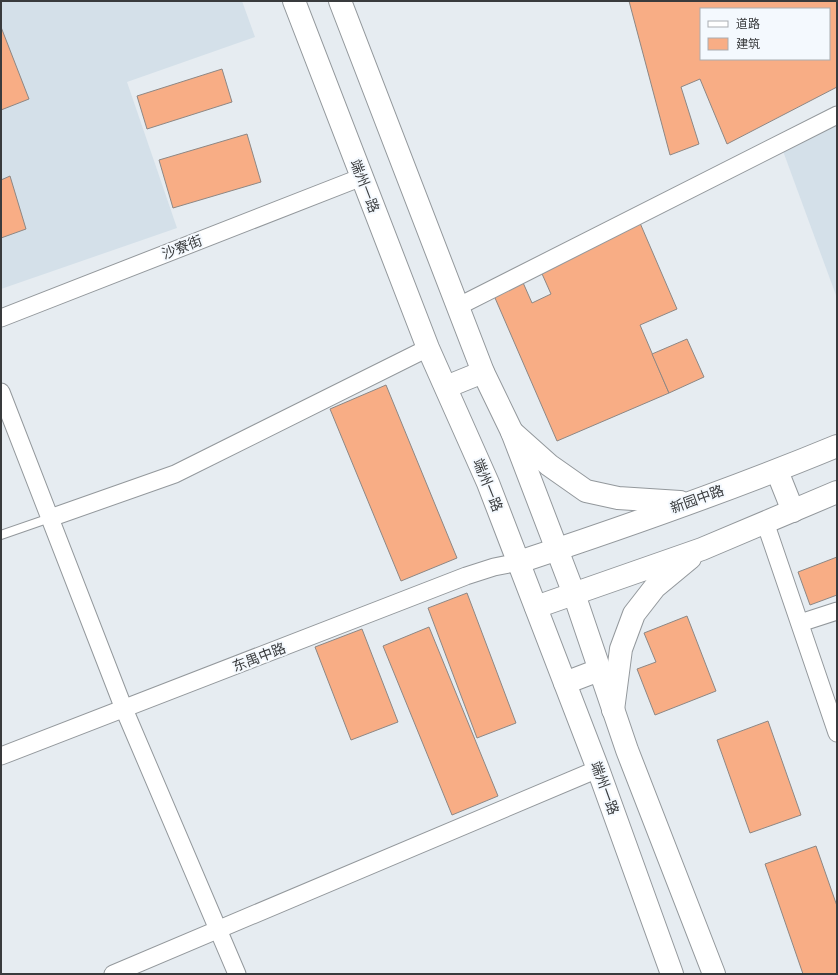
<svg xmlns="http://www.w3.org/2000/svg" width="838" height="975" font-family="Ubuntu,'Noto Sans SC',sans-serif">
	<rect width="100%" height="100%" fill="#e6ecf1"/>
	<g fill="#d4e0e9">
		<path d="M 1,1 L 242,1 L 255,37 L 127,82 L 177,228 L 1,289 Z"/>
		<path d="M 837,125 L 837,298 L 783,151 Z"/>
	</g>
	<g fill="#f8ad85" stroke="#8d8784" fill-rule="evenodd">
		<path d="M 629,1 L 837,1 L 837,87 L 727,144 L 700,79 L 681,87 L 699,144 L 670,155 ZM 701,9 L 829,9 L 829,59 L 701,59 Z"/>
		<path d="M 1,27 L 29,99 L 1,110 Z"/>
		<path d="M 222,69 L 232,102 L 147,129 L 137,96 Z"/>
		<path d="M 247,134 L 261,182 L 173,208 L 159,160 Z"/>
		<path d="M 10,176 L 26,229 L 1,238 L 1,180 Z"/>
		<path d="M 640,223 L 677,309 L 640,325 L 669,393 L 557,441 L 492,291 L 521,278 L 532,303 L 551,294 L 539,267 Z"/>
		<path d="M 687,339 L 704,377 L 669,393 L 652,354 Z"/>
		<path d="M 386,385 L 457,558 L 401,581 L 330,409 Z"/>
		<path d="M 837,557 L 837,595 L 810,605 L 798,572 Z"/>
		<path d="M 467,593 L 516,723 L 477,738 L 428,608 Z"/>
		<path d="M 687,616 L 716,691 L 655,715 L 637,669 L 656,662 L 644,633 Z"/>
		<path d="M 429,627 L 498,796 L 452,815 L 383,646 Z"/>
		<path d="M 362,629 L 398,722 L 351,740 L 315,647 Z"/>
		<path d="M 768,721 L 801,815 L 750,833 L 717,740 Z"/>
		<path d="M 816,846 L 837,906 L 837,973 L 835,974 L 803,974 L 765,864 Z"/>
	</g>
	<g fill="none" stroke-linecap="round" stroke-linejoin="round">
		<g stroke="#93989c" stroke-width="10">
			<path id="lane" d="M 1,535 L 50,518"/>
		</g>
		<g stroke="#93989c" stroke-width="19">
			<g id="street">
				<path d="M 457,307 L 837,115"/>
				<path d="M 1,318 L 362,177"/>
				<path d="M 1,392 L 124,709 L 237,974"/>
				<path d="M 50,518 L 175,474 L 428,348"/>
				<path d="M 765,522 L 837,733"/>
				<path d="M 800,623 L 837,611"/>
				<path d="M 1,756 L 466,576 L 494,567 L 519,562"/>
				<path d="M 113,974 L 598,769"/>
			</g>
		</g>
		<g stroke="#93989c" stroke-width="24">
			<g id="secondary">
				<path d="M 512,432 L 549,465 L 586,491 L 618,498 L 680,502"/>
				<path d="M 777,471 L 793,511"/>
				<path d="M 519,562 C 625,527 733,489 837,446"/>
				<path d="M 536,607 L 702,549 L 837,492"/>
				<path d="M 613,710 L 621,649 L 634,614 L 655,587 L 690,558"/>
			</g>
		</g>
		<g stroke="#93989c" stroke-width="24">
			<g id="primary">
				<path d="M 294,1 L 428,348 L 488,483 L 598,769 L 672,974"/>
				<path d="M 340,1 L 483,372 L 512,432 L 574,594 L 627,750 L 714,974"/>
				<path d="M 446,387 L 483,372"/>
				<path d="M 565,683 L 599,670"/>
			</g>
		</g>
		<use href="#lane" stroke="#fff" stroke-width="8"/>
		<use href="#street" stroke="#fff" stroke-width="17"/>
		<use href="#secondary" stroke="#fff" stroke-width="22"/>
		<use href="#primary" stroke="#fff" stroke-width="22"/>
	</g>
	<g text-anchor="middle" stroke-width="4" stroke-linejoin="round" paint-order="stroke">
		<g font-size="14" fill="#393b3d" stroke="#f4f9fe">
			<text transform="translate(365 186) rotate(69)" y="5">端州一路</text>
			<text transform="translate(182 247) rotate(-21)" y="5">沙寮街</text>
			<text transform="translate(488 485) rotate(68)" y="5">端州一路</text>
			<text transform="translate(697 499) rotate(-20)" y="5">新园中路</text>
			<text transform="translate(259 657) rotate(-21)" y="5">东禺中路</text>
			<text transform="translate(605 788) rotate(70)" y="5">端州一路</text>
		</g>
	</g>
	<rect width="838" height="975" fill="none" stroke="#393b3d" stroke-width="4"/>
	<rect x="700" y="8" width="130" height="52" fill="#f4f9fe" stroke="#a9adb1"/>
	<rect x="708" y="21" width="20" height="6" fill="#ffffff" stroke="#a9adb1"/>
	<text x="736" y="28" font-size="12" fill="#393b3d">道路</text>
	<rect x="708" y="38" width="20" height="12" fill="#f8ad85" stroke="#a9adb1"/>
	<text x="736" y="48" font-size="12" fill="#393b3d">建筑</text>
</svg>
